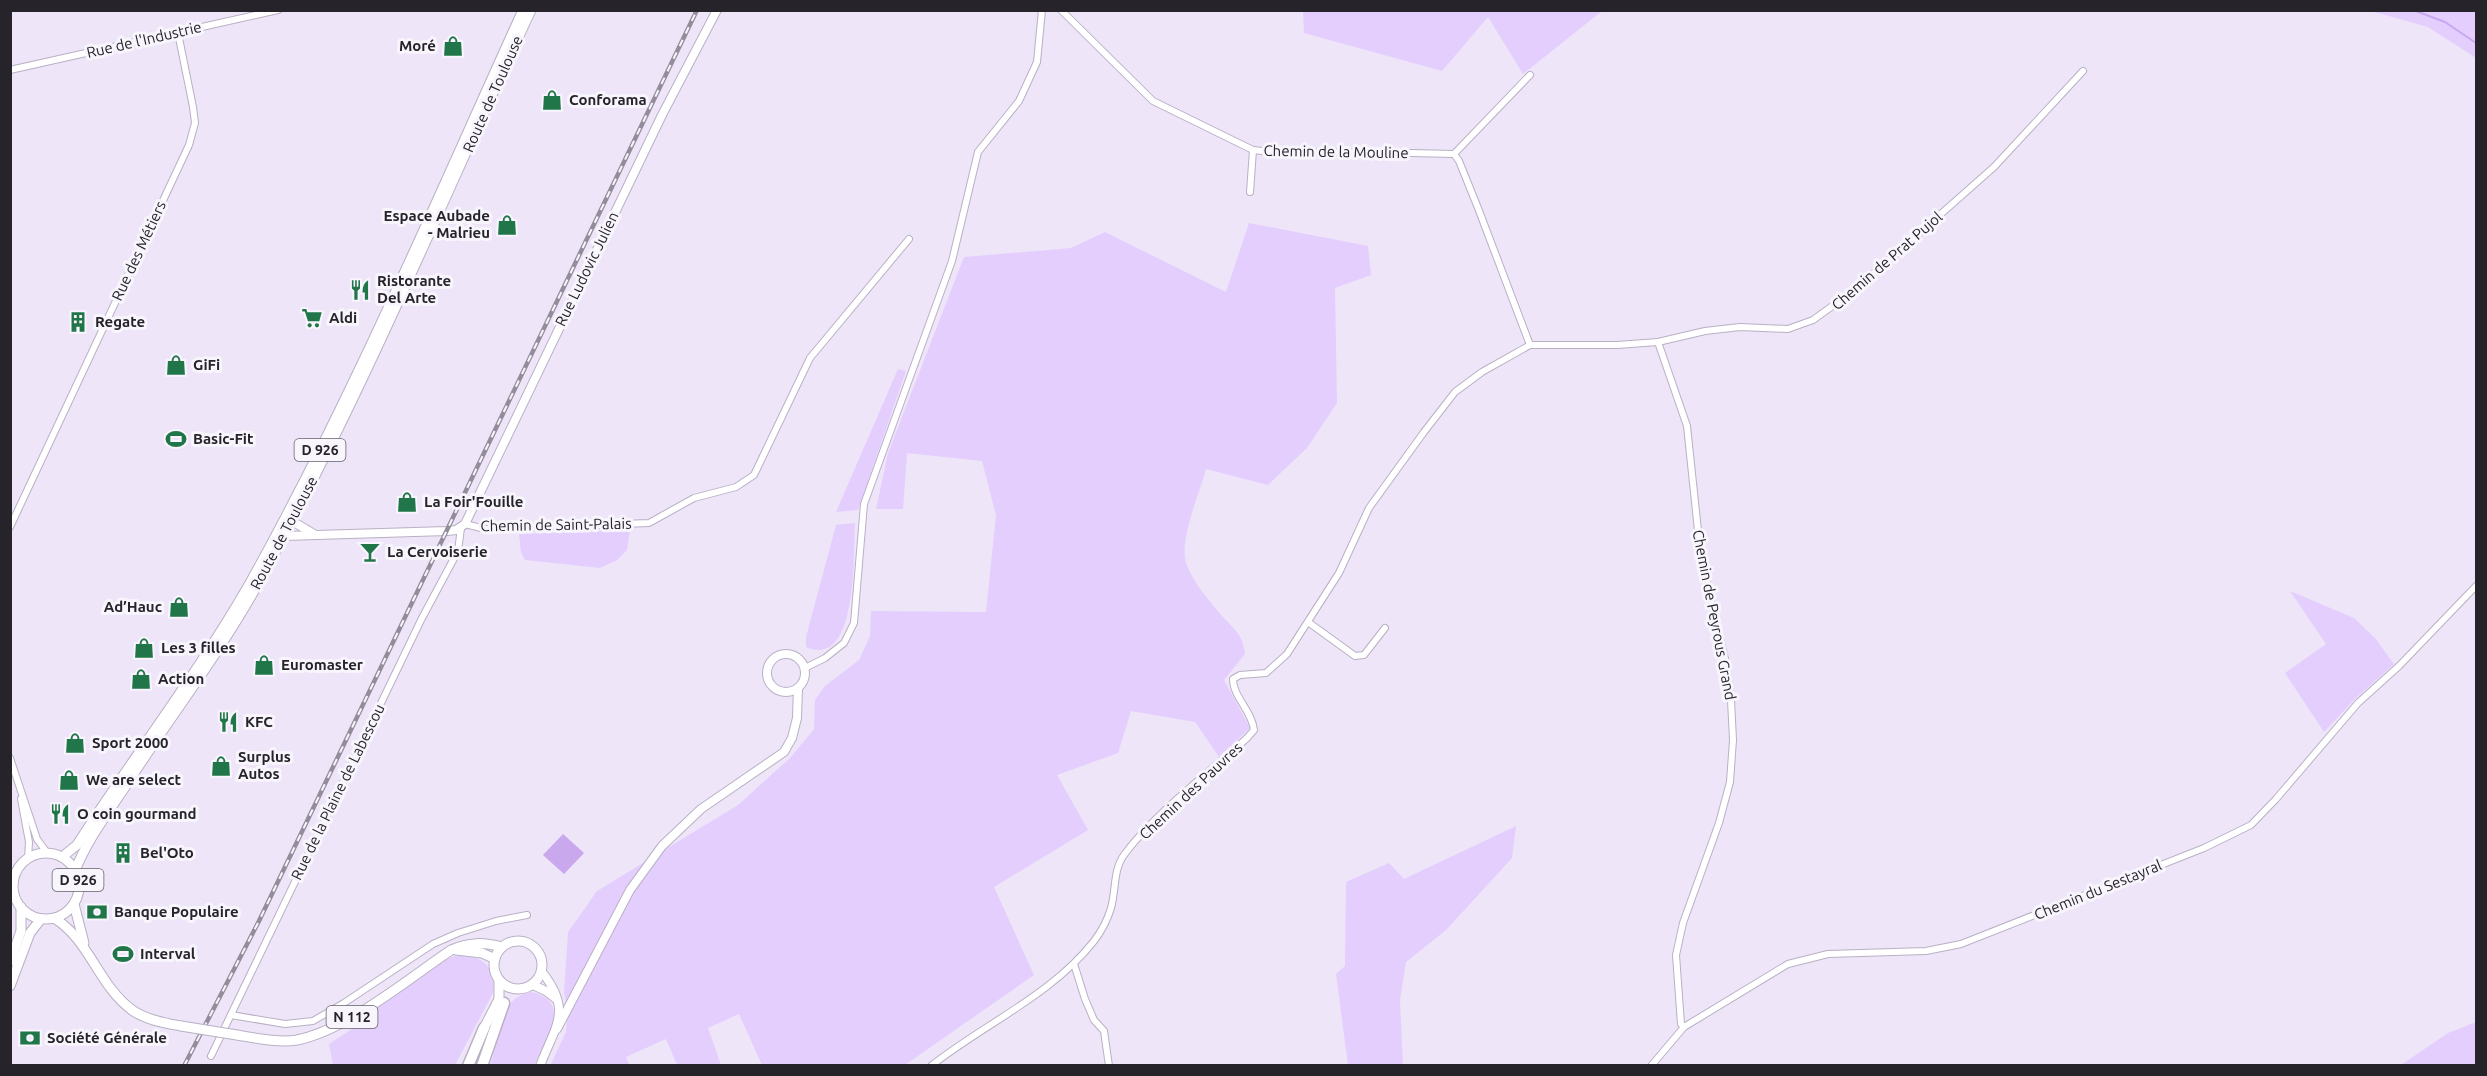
<svg xmlns="http://www.w3.org/2000/svg" width="2487" height="1076" font-family="Ubuntu,sans-serif">
	<rect width="100%" height="100%" fill="#eee5f9"/>
	<g fill="#e4cefe">
		<path d="M 1303,11 L 1303,10 L 1602,11 L 1523,74 L 1488,17 L 1442,71 L 1304,33 Z"/>
		<path d="M 2371,11 L 2476,11 L 2476,58 L 2428,27 Z"/>
		<path d="M 1249,223 L 1368,246 L 1371,275 L 1335,288 L 1337,403 L 1307,448 L 1268,485 L 1206,469 C 1200,492 1179,540 1186,563 C 1193,583 1209,600 1222,616 C 1235,630 1243,635 1245,654 L 1224,680 L 1250,728 L 1219,757 L 1195,722 L 1131,711 L 1118,753 L 1057,775 L 1088,830 L 994,887 L 1034,975 L 905,1065 L 762,1065 L 739,1014 L 708,1028 L 721,1065 L 677,1065 L 666,1039 L 626,1057 L 629,1065 L 550,1066 L 566,1032 L 568,1012 L 564,992 L 568,932 L 597,891 L 738,805 L 790,758 L 814,729 L 815,700 L 825,686 L 859,660 L 870,636 L 871,611 L 986,612 L 996,515 L 982,461 L 907,453 L 903,509 L 876,509 L 888,453 L 964,257 L 1071,248 L 1105,232 L 1226,292 Z"/>
		<path d="M 898,369 L 906,371 L 858,510 L 836,512 Z"/>
		<path d="M 855,523 C 853,551 859,670 806,647 L 806,637 L 836,525 Z"/>
		<path d="M 630,530 L 627,550 L 617,560 L 600,568 L 525,560 L 521,552 L 519,534 Z"/>
		<path d="M 2290,591 L 2354,618 L 2375,638 L 2394,664 L 2355,699 L 2324,732 L 2285,673 L 2326,644 Z"/>
		<path d="M 1516,826 L 1512,858 L 1446,930 L 1406,962 L 1400,1000 L 1403,1065 L 1348,1065 L 1336,974 L 1345,966 L 1346,882 L 1389,863 L 1404,879 Z"/>
		<path d="M 455,956 C 481,955 494,963 494,991 L 455,1065 L 333,1065 L 329,1044 L 361,1023 L 366,1012 L 440,962 Z"/>
		<path d="M 531,992 C 574,1001 546,1042 534,1065 L 490,1066 L 500,1032 L 498,1030 C 508,1009 507,998 531,992 Z"/>
		<path d="M 2476,1022 L 2476,1065 L 2401,1065 L 2448,1033 Z"/>
	</g>
	<path fill="#c9a8ed" d="M 563,834 L 584,853 L 564,874 L 543,855 Z"/>
	<g fill="none" stroke-linecap="round" stroke-linejoin="round">
		<path stroke="#c9a8ed" stroke-width="2" d="M 2413,10 L 2445,22 L 2476,43"/>
		<g stroke="#b9b0c4" stroke-width="8">
			<g id="street">
				<path d="M 1061,10 L 1153,101 L 1253,150 L 1280,153 L 1367,152 L 1454,154 L 1459,161 L 1478,208 L 1530,345"/>
				<path d="M 10,70 L 278,10"/>
				<path d="M 1454,154 L 1530,75"/>
				<path d="M 1250,192 L 1253,150"/>
				<path d="M 1658,342 L 1687,426 L 1701,559 L 1725,659 L 1731,700 L 1733,740 L 1730,782 L 1719,823 L 1683,923 L 1676,955 L 1681,1024 L 1684,1027"/>
				<path d="M 465,524 L 485,529 L 649,523 L 694,498 L 736,487 L 754,475 L 810,358 L 909,239"/>
				<path d="M 10,527 L 189,145 L 195,123 L 193,107 L 178,33"/>
				<path d="M 1308,622 L 1355,656 L 1364,655 L 1385,628"/>
				<path d="M 805,668 L 825,658 L 844,643 L 854,623 L 864,504 L 952,261 L 978,152 L 1019,101 L 1037,62 L 1042,10"/>
				<path d="M 10,758 L 37,839 L 48,854"/>
				<path d="M 21,799 L 29,842 L 28,859"/>
				<path d="M 1074,964 L 1085,999 L 1094,1020 L 1104,1031 L 1109,1066"/>
				<path d="M 231,1015 L 285,1024 L 313,1021 L 344,1003 L 433,944 L 458,933 L 496,921 L 527,915"/>
				<path d="M 211,1056 L 422,618 L 458,551 L 461,528"/>
				<path d="M 931,1066 C 984,1024 1052,995 1094,941 C 1101,932 1108,918 1111,908 C 1116,891 1113,870 1124,855 C 1153,815 1210,772 1247,738 L 1254,730 C 1252,711 1233,697 1233,679 L 1240,675 L 1266,673 L 1287,654 L 1339,573 L 1369,508 L 1424,432 L 1455,392 L 1482,372 L 1530,345 L 1617,345 L 1658,342 L 1705,331 L 1740,327 L 1788,329 L 1813,320 L 1856,289 L 1994,167 L 2083,71"/>
				<path d="M 1651,1066 L 1684,1027 L 1788,964 L 1828,954 L 1926,951 L 1961,944 L 2204,848 L 2251,825 L 2276,799 L 2358,703 L 2399,666 L 2476,586"/>
			</g>
		</g>
		<g stroke="#b9b0c4" stroke-width="10">
			<g id="secondary">
				<path d="M 292,521 L 314,534"/>
				<path d="M 284,536 L 447,531 L 456,530 L 465,524 L 662,115 L 717,10"/>
				<circle cx="786" cy="673" r="19"/>
				<path d="M 533,985 L 546,991 L 555,998"/>
				<path d="M 557,1029 L 630,890 L 662,846 L 701,809 L 784,752 L 792,738 L 797,718 L 798,688"/>
				<path d="M 540,1066 C 555,1026 573,1011 542,972"/>
			</g>
		</g>
		<g stroke="#b9b0c4" stroke-width="11">
			<g id="primary">
				<circle cx="46" cy="886" r="33"/>
				<path d="M 62,857 L 77,845 C 133,757 198,674 250,583 C 353,398 435,203 523,10"/>
				<path d="M 75,871 C 87,840 107,814 125,787 C 169,718 220,653 259,582 C 361,397 442,201 531,10"/>
				<path d="M 74,904 L 84,943"/>
				<path d="M 54,918 C 90,940 98,985 132,1010 C 146,1020 165,1023 181,1026"/>
				<circle cx="518" cy="965" r="24"/>
				<path d="M 456,950 L 482,953 L 495,959"/>
				<path d="M 10,962 L 21,931 L 21,907"/>
				<path d="M 10,986 L 30,933 L 41,919"/>
				<path d="M 482,1032 L 499,999 L 499,981"/>
				<path d="M 237,1035 C 256,1038 278,1043 297,1040 C 347,1030 408,979 451,950 C 469,942 483,942 502,947"/>
			</g>
		</g>
		<g stroke="#b9b0c4" stroke-width="13">
			<g id="highway">
				<path d="M 468,1066 L 484,1028"/>
				<path d="M 482,1066 L 504,1003"/>
			</g>
		</g>
		<use href="#street" stroke="#fff" stroke-width="6"/>
		<use href="#secondary" stroke="#fff" stroke-width="8"/>
		<use href="#primary" stroke="#fff" stroke-width="9"/>
		<use href="#highway" stroke="#fff" stroke-width="10"/>
		<g stroke="#938d9b" stroke-width="4.5">
			<path id="rail" d="M 184,1066 L 259,921 L 697,10"/>
		</g>
		<use href="#rail" stroke="#f8f5fd" stroke-width="2" stroke-dasharray="7" stroke-linecap="butt"/>
		<g stroke="#b9b0c4" stroke-width="11" stroke-linecap="butt">
			<path id="primary-bridge" d="M 181,1026 L 237,1035"/>
		</g>
		<use href="#primary-bridge" stroke="#fff" stroke-width="9"/>
	</g>
	<defs>
		<g id="shop-bare" transform="scale(1.62)"><path d="M-5-2.5h2.3a2.7 3.5 0 0 1 5.4 0H5L5.5 6h-11ZM-1.5-2.5h3a1.5 2.3 0 0 0-3 0Z" fill="#217649" stroke="#f8f5fd" stroke-width="2.5" paint-order="stroke"/></g>
		<g id="restaurant-bare" transform="scale(1.62)"><path d="M-5-6h1v4h1v-4h1v4h1v-4h1v5L-1.5 .5V6h-2V.5L-5-1ZM5-6V6H3V1.5H1.5Q1.5-4 5-6Z" fill="#217649" stroke="#f8f5fd" stroke-width="2.5" paint-order="stroke"/></g>
		<g id="supermarket-bare" transform="scale(1.62)"><path d="M-6-5.5h2.5l.6 2H6L4.5 2H-2.5L-4.4-4H-6ZM-1.5 3.2a1.3 1.3 0 1 0 .1 0ZM3 3.2a1.3 1.3 0 1 0 .1 0Z" fill="#217649" stroke="#f8f5fd" stroke-width="2.5" paint-order="stroke"/></g>
		<g id="building-bare" transform="scale(1.62)"><path d="M-4-6H4V6H1V3H-1V6H-4ZM-2.5-4.3h1.7v1.8h-1.7ZM.8-4.3h1.7v1.8H.8ZM-2.5-1h1.7V.8h-1.7ZM.8-1h1.7V.8H.8Z" fill="#217649" stroke="#f8f5fd" stroke-width="2.5" paint-order="stroke"/></g>
		<g id="stadium-bare" transform="scale(1.62)"><path d="M0-5a6.5 5 0 1 0 0 10a6.5 5 0 1 0 0-10ZM-3.5-1.8h7v3.6h-7Z" fill="#217649" stroke="#f8f5fd" stroke-width="2.5" paint-order="stroke"/></g>
		<g id="bar-bare" transform="scale(1.62)"><path d="M-6-5H6L.8 .8V4.5H3.5V6h-7V4.5H-.8V.8Z" fill="#217649" stroke="#f8f5fd" stroke-width="2.5" paint-order="stroke"/></g>
		<g id="bank-bare" transform="scale(1.62)"><path d="M-6-4H6V4H-6ZM0-2.3a2.3 2.3 0 1 0 0 4.6a2.3 2.3 0 1 0 0-4.6Z" fill="#217649" stroke="#f8f5fd" stroke-width="2.5" paint-order="stroke"/></g>
	</defs>
	<g fill-rule="evenodd">
		<use href="#shop-bare" x="453" y="46"/>
		<use href="#shop-bare" x="552" y="100"/>
		<use href="#shop-bare" x="507" y="225"/>
		<use href="#restaurant-bare" x="360" y="290"/>
		<use href="#supermarket-bare" x="312" y="318"/>
		<use href="#building-bare" x="78" y="322"/>
		<use href="#shop-bare" x="176" y="365"/>
		<use href="#stadium-bare" x="176" y="439"/>
		<use href="#shop-bare" x="407" y="502"/>
		<use href="#bar-bare" x="370" y="552"/>
		<use href="#shop-bare" x="179" y="607"/>
		<use href="#shop-bare" x="144" y="648"/>
		<use href="#shop-bare" x="264" y="665"/>
		<use href="#shop-bare" x="141" y="679"/>
		<use href="#restaurant-bare" x="228" y="722"/>
		<use href="#shop-bare" x="75" y="743"/>
		<use href="#shop-bare" x="221" y="766"/>
		<use href="#shop-bare" x="69" y="780"/>
		<use href="#restaurant-bare" x="60" y="814"/>
		<use href="#building-bare" x="123" y="853"/>
		<use href="#bank-bare" x="97" y="912"/>
		<use href="#stadium-bare" x="123" y="954"/>
		<use href="#bank-bare" x="30" y="1038"/>
	</g>
	<g text-anchor="middle" stroke-width="6" stroke-linejoin="round" paint-order="stroke">
		<g fill="#f8f5fd" stroke="#656269" stroke-width="1.5">
			<rect x="294.5" y="439" width="51" height="22" rx="4.5"/>
			<rect x="52.5" y="869" width="51" height="22" rx="4.5"/>
			<rect x="326.5" y="1006" width="51" height="22" rx="4.5"/>
		</g>
		<g font-size="14" font-weight="bold" fill="#26232a">
			<text x="320" y="455">D 926</text>
			<text x="78" y="885">D 926</text>
			<text x="352" y="1022">N 112</text>
		</g>
		<g font-size="15" fill="#26232a" stroke="#f8f5fd">
			<text transform="translate(144 40) rotate(-13)" y="5">Rue de l'Industrie</text>
			<text transform="translate(493 94) rotate(-66)" y="5">Route de Toulouse</text>
			<text transform="translate(1336 152) rotate(1)" y="5">Chemin de la Mouline</text>
			<text transform="translate(139 251) rotate(-65)" y="5">Rue des Métiers</text>
			<text transform="translate(1887 261) rotate(-41)" y="5">Chemin de Prat Pujol</text>
			<text transform="translate(587 269) rotate(-64)" y="5">Rue Ludovic Julien</text>
			<text transform="translate(556 525) rotate(-1)" y="5">Chemin de Saint-Palais</text>
			<text transform="translate(284 533) rotate(-62)" y="5">Route de Toulouse</text>
			<text transform="translate(1714 615) rotate(79)" y="5">Chemin de Peyrous Grand</text>
			<text transform="translate(1191 791) rotate(-43)" y="5">Chemin des Pauvres</text>
			<text transform="translate(338 792) rotate(-64)" y="5">Rue de la Plaine de Labescou</text>
			<text transform="translate(2098 890) rotate(-22)" y="5">Chemin du Sestayral</text>
		</g>
		<g font-size="15" font-weight="bold" fill="#26232a" stroke="#f8f5fd" text-anchor="start">
			<text x="436" y="51" text-anchor="end">Moré</text>
			<text x="569" y="105">Conforama</text>
			<text x="490" y="221" text-anchor="end">Espace Aubade<tspan x="490" dy="17">- Malrieu</tspan></text>
			<text x="377" y="286">Ristorante<tspan x="377" dy="17">Del Arte</tspan></text>
			<text x="329" y="323">Aldi</text>
			<text x="95" y="327">Regate</text>
			<text x="193" y="370">GiFi</text>
			<text x="193" y="444">Basic-Fit</text>
			<text x="424" y="507">La Foir'Fouille</text>
			<text x="387" y="557">La Cervoiserie</text>
			<text x="162" y="612" text-anchor="end">Ad’Hauc</text>
			<text x="161" y="653">Les 3 filles</text>
			<text x="281" y="670">Euromaster</text>
			<text x="158" y="684">Action</text>
			<text x="245" y="727">KFC</text>
			<text x="92" y="748">Sport 2000</text>
			<text x="238" y="762">Surplus<tspan x="238" dy="17">Autos</tspan></text>
			<text x="86" y="785">We are select</text>
			<text x="77" y="819">O coin gourmand</text>
			<text x="140" y="858">Bel'Oto</text>
			<text x="114" y="917">Banque Populaire</text>
			<text x="140" y="959">Interval</text>
			<text x="47" y="1043">Société Générale</text>
		</g>
	</g>
	<rect width="2487" height="1076" fill="none" stroke="#26232a" stroke-width="24"/>
</svg>
